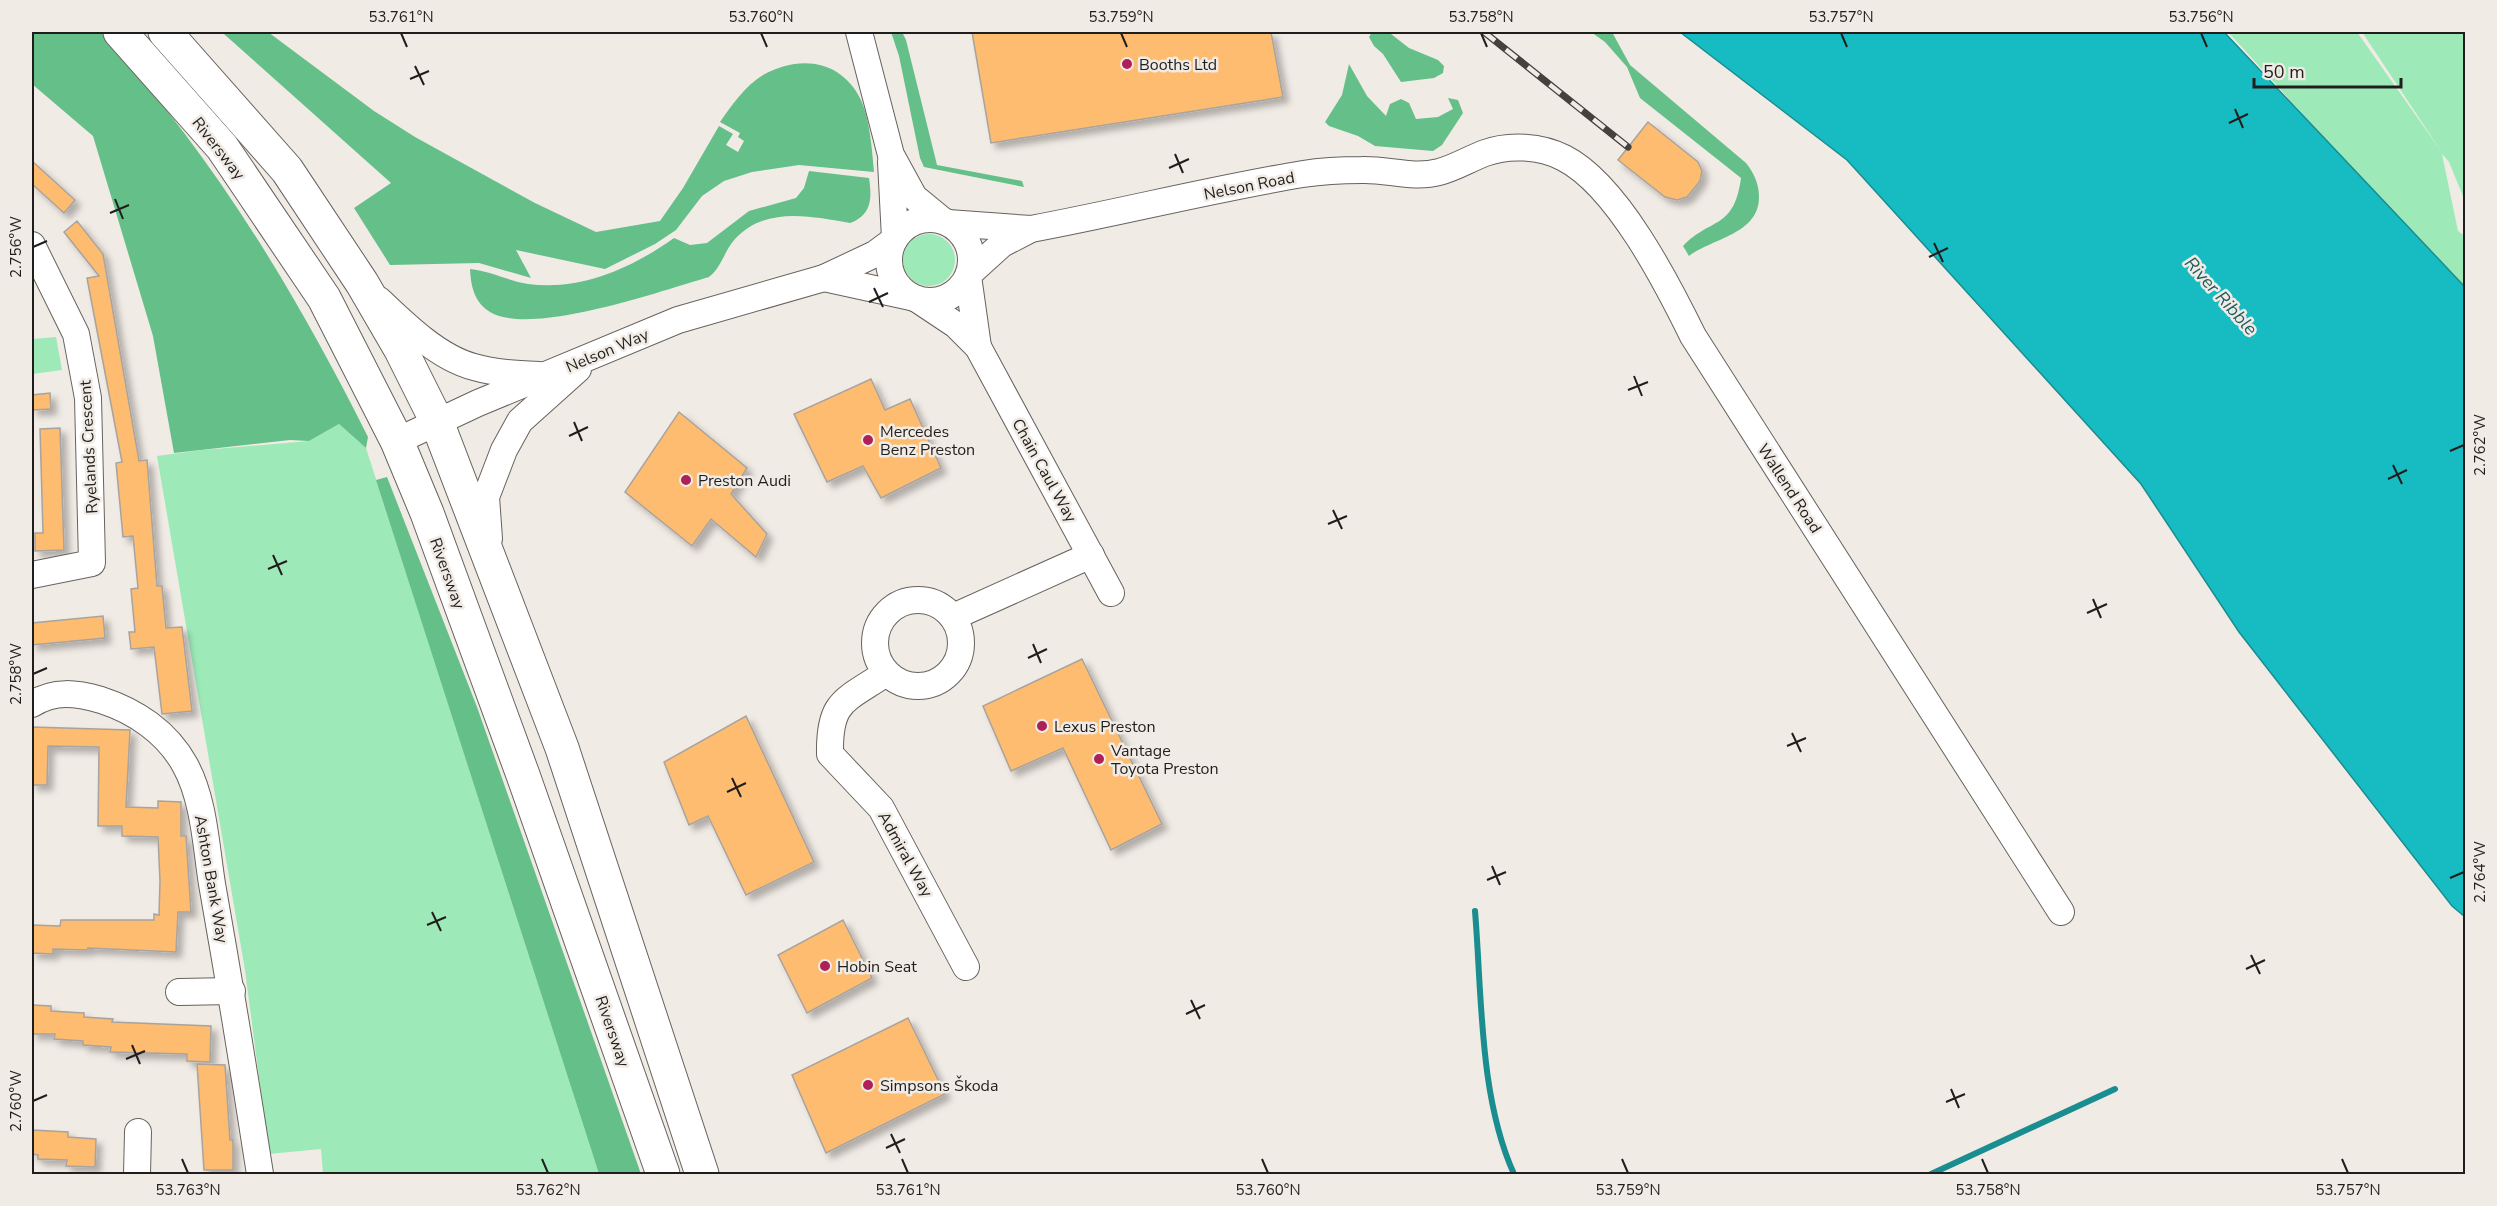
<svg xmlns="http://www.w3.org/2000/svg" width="2497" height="1206" font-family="'Nunito Sans',sans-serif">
	<defs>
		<filter id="shadow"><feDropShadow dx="5.5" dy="5.5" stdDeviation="3" flood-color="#0004"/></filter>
	</defs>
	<rect width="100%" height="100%" fill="#f1ebe5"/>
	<g fill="#9deab8">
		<path d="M 2228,32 L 2357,32 L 2441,151 L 2362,32 L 2465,32 L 2465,201 L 2449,162 L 2442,154 L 2458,231 L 2465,236 L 2465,292 Z"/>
		<circle cx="929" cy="260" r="26"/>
		<path d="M 56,337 L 62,370 L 32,374 L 32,339 Z"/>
		<path d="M 339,424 L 366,448 L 599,1174 L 323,1174 L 321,1149 L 269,1154 L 245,970 L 157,456 L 202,450 L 309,441 Z"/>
	</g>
	<g fill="#64bf88">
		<path d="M 32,32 L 101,32 C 212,155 294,289 368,437 L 366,448 L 339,424 L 309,441 L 290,440 L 174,453 L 153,336 L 93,136 L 32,84 Z"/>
		<path d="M 226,32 L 268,32 L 374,111 L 415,137 L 535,203 L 596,232 L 660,221 L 683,188 L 719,126 L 733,134 L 726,145 L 738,152 L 744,141 L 738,137 L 740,133 L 720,122 C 732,105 745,86 763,75 C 800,54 842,60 861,100 C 870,120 872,150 874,172 L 799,165 L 752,172 L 724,181 L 702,196 L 676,230 L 655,244 L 605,269 L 516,250 L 531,278 L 479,263 L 390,265 L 354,208 L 391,183 L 224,34 Z"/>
		<path d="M 891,32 L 902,32 L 906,40 L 937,165 L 1022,181 L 1024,187 L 924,167 L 920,158 L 899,56 Z"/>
		<path d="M 1372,32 L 1391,34 L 1409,48 L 1438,60 L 1444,66 L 1443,73 L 1434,78 L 1401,82 L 1383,54 L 1374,46 L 1369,37 Z"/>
		<path d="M 1591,32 L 1612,32 L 1630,65 L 1746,163 C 1754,173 1759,184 1759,197 C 1759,234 1713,238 1689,256 L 1683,246 C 1711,217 1734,230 1741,178 L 1640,98 L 1627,67 L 1605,42 Z"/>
		<path d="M 1349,64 L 1367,96 L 1386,116 L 1390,104 L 1401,99 L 1409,103 L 1416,119 L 1438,117 L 1453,109 L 1448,98 L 1458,100 L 1463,113 L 1442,145 L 1433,151 L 1375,146 L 1358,136 L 1329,126 L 1325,122 L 1342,95 Z"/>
		<path d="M 809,171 L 869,178 C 872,198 872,215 850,223 C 811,216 765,206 735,239 C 724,251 722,267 709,277 C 663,290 532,337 490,312 C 474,302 471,286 470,269 C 491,271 508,281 528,284 C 581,291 632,268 674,238 L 690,245 L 707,243 L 749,211 L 796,198 L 804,188 Z"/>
		<path d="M 387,477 L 477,707 L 641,1174 L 599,1174 L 376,480 Z"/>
	</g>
	<path fill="#17bcc3" stroke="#1a8d91" stroke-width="1.5" d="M 1680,32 L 2224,32 L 2465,287 L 2465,917 L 2452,906 L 2239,632 L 2141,484 L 1847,160 Z"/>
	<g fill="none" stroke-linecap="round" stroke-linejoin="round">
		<g stroke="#1a8d91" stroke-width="6">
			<path d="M 1475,911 C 1482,995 1479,1097 1514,1174"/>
			<path d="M 1931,1174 L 2115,1089"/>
		</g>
	</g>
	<g fill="#febc70" stroke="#a9a39e" stroke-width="1.5" filter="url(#shadow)">
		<path d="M 972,32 L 1271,32 L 1283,97 L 991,143 Z"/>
		<path d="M 1648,122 L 1698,162 L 1702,171 L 1700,181 L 1687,197 L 1677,200 L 1665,197 L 1618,160 Z"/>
		<path d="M 32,161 L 75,200 L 64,213 L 32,184 Z"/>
		<path d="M 77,221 L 103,254 L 139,461 L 147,460 L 157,586 L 162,586 L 166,628 L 182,627 L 192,711 L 162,714 L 154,647 L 131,649 L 129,632 L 135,632 L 131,589 L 138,588 L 133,536 L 123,537 L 116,463 L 122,462 L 87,278 L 99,276 L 64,232 Z"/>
		<path d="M 871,379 L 885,410 L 910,399 L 941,468 L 881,498 L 863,466 L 827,482 L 794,414 Z"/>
		<path d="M 50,393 L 51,409 L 32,410 L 32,395 Z"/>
		<path d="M 679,412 L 747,468 L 731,494 L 767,534 L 756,557 L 711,519 L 692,546 L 625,492 Z"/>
		<path d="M 60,428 L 64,550 L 35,551 L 35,533 L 43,533 L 40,429 Z"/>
		<path d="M 103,616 L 105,638 L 32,645 L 32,623 Z"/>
		<path d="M 1082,659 L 1162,824 L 1111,850 L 1063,748 L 1011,771 L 983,706 Z"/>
		<path d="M 746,716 L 814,862 L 746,895 L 708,816 L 689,825 L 664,762 Z"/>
		<path d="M 32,727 L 130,730 L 126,807 L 158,808 L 158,801 L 181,802 L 181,836 L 186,836 L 191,912 L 178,912 L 176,952 L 88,948 L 87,950 L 53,949 L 53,954 L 32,953 L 32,925 L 60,926 L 61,920 L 154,920 L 154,914 L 159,915 L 160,881 L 158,837 L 122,836 L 122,826 L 98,826 L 99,747 L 48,746 L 47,785 L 32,785 Z"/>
		<path d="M 843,920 L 872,978 L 807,1013 L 778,955 Z"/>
		<path d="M 32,1005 L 51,1006 L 51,1011 L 84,1013 L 84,1017 L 113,1019 L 112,1022 L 211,1026 L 210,1062 L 187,1061 L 187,1054 L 110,1052 L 111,1047 L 83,1045 L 83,1041 L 54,1039 L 55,1034 L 32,1034 Z"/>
		<path d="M 908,1018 L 945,1094 L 826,1153 L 792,1075 Z"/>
		<path d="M 197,1064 L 225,1065 L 230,1140 L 233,1140 L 233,1170 L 204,1170 Z"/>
		<path d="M 32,1130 L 68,1132 L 68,1137 L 96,1139 L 95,1167 L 66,1166 L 67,1160 L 38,1159 L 38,1155 L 32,1154 Z"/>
	</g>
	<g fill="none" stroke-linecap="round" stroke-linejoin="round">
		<g stroke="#67625d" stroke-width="28">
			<g id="minor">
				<path d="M 859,32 L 891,155 L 914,197 L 942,220"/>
				<path d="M 891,162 L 895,238"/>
				<circle cx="930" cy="260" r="41"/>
				<path d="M 948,223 L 1031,229"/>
				<path d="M 32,245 L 76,334 L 88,398 L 92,563 L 32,575"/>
				<path d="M 969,274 L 1002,244 L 1031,229 C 1122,212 1212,189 1303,174 C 1322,171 1343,170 1362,170 C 1387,169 1413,179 1439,172 C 1455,168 1469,159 1485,153 C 1509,144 1541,146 1564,158 C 1617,185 1667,283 1693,336 L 2061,912"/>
				<path d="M 968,276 L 978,347"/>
				<path d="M 824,278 L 911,297"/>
				<path d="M 917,299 L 956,325 L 978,347 L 1111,593"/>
				<path d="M 379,300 C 405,325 439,358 474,367 C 495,373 517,374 539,375"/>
				<path d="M 397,441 L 478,403 L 678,320 L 824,278 L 875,254 L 894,240"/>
				<path d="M 489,539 L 486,497 L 504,450 L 520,421 L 578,369"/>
				<circle cx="918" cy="643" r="43"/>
				<path d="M 953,617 L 1091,555"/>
				<path d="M 886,673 C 845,701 829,700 830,754 L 881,808 L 966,967"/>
				<path d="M 32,704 C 55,690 76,693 101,700 C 135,711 167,732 185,765 C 204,799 206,846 212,884 C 229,980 245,1077 260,1174"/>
				<path d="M 179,992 L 232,991"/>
				<path d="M 137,1174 L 138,1132"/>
			</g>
		</g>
		<g stroke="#67625d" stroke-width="35">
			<g id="highway">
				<path d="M 120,32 L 222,147 L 324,298 L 397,441 L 427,513 L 523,775 L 663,1174"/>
				<path d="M 165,32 L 287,170 L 362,283 L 401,350 L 437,422 L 562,748 L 702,1174"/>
			</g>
		</g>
		<use href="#minor" stroke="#fff" stroke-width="26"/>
		<use href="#highway" stroke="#fff" stroke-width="33"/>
		<g stroke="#44413e" stroke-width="7">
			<path id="rail" d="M 1484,32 L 1628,147"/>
		</g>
		<use href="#rail" stroke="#f1ebe5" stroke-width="4.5" stroke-dasharray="14" stroke-linecap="butt"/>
	</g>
	<path fill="none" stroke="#201e1c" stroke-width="2" d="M 401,33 L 407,47M 761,33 L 767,47M 1121,33 L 1127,47M 1481,33 L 1487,47M 1841,33 L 1847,47M 2201,33 L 2207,47M 415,66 L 424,85M 410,79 L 429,71M 2235,109 L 2243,128M 2229,123 L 2248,114M 1175,154 L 1183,173M 1169,168 L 1189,159M 115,199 L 123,219M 110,213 L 129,205M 1934,243 L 1943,262M 33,247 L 47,241M 1929,257 L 1948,248M 874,288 L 883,307M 869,302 L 888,293M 1634,376 L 1642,396M 1628,390 L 1648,382M 574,422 L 582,441M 569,436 L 588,427M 2450,451 L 2464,445M 2393,465 L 2402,484M 2388,479 L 2407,470M 1333,510 L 1342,529M 1328,524 L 1347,516M 273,555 L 282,575M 268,569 L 287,561M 2093,599 L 2101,618M 2087,613 L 2107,604M 1033,644 L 1041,663M 1028,658 L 1047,649M 33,674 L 47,668M 1792,733 L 1801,752M 1787,746 L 1806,738M 732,778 L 741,797M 727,792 L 746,783M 1492,866 L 1500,885M 2450,878 L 2464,872M 1487,880 L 1506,872M 432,912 L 441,931M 427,925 L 446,917M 2251,955 L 2260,974M 2246,969 L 2265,960M 1191,1000 L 1200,1019M 1186,1014 L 1205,1005M 132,1045 L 140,1064M 126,1059 L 145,1051M 1951,1089 L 1959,1108M 33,1101 L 47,1095M 1946,1102 L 1965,1094M 891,1134 L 900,1153M 886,1148 L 905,1139M 182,1159 L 188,1173M 542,1159 L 548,1173M 902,1159 L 908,1173M 1262,1159 L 1268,1173M 1622,1159 L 1628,1173M 1982,1159 L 1988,1173M 2342,1159 L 2348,1173"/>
	<g fill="#af2056" stroke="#f1ebe5" stroke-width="2">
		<circle cx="1127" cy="64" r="6"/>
		<circle cx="868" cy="440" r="6"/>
		<circle cx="686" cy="480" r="6"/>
		<circle cx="1042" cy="726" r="6"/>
		<circle cx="1099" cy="759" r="6"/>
		<circle cx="825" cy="966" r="6"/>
		<circle cx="868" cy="1085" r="6"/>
	</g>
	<g text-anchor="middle" stroke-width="5" stroke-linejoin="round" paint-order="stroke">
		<g font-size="16" fill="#201e1c" stroke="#f1ebe5" text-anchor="start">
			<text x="1139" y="70">Booths Ltd</text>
			<text x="880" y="437">Mercedes<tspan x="880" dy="18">Benz Preston</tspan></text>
			<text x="698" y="486">Preston Audi</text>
			<text x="1054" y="732">Lexus Preston</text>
			<text x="1111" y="756">Vantage<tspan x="1111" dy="18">Toyota Preston</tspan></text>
			<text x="837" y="972">Hobin Seat</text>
			<text x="880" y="1091">Simpsons Škoda</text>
		</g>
		<g font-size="16" fill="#201e1c" stroke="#f1ebe5">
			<text transform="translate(219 148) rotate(52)" y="6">Riversway</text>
			<text transform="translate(1249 185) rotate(-11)" y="6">Nelson Road</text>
			<text transform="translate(607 350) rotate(-23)" y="6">Nelson Way</text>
			<text transform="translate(88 447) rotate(-93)" y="6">Ryelands Crescent</text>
			<text transform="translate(1045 470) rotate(61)" y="6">Chain Caul Way</text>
			<text transform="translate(1790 488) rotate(57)" y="6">Wallend Road</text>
			<text transform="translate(448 573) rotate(70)" y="6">Riversway</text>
			<text transform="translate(906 854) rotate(61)" y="6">Admiral Way</text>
			<text transform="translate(212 879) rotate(80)" y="6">Ashton Bank Way</text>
			<text transform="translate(613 1031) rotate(71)" y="6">Riversway</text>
		</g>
		<g font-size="18" font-style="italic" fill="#215c5f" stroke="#f1ebe5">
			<text transform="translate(2221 296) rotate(48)" y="6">River Ribble</text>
		</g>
	</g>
	<rect width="2497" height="1206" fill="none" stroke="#f1ebe5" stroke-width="66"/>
	<path d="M2254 78v9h147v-9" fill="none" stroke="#201e1c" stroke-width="3"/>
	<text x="2263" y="78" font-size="18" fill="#201e1c" stroke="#f1ebe5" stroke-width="4.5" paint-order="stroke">50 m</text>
	<rect x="33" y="33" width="2431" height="1140" fill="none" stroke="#201e1c" stroke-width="2"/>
	<g font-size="15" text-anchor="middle" fill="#201e1c">
		<text x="401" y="22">53.761°N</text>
		<text x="761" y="22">53.760°N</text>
		<text x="1121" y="22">53.759°N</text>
		<text x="1481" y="22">53.758°N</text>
		<text x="1841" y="22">53.757°N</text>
		<text x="2201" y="22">53.756°N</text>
		<text transform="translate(16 247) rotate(-90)" y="5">2.756°W</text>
		<text transform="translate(2480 445) rotate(-90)" y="5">2.762°W</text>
		<text transform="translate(16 674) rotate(-90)" y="5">2.758°W</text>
		<text transform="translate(2480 872) rotate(-90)" y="5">2.764°W</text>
		<text transform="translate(16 1101) rotate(-90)" y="5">2.760°W</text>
		<text x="188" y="1195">53.763°N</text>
		<text x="548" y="1195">53.762°N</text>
		<text x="908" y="1195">53.761°N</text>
		<text x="1268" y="1195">53.760°N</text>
		<text x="1628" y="1195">53.759°N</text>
		<text x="1988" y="1195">53.758°N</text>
		<text x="2348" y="1195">53.757°N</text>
	</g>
</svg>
